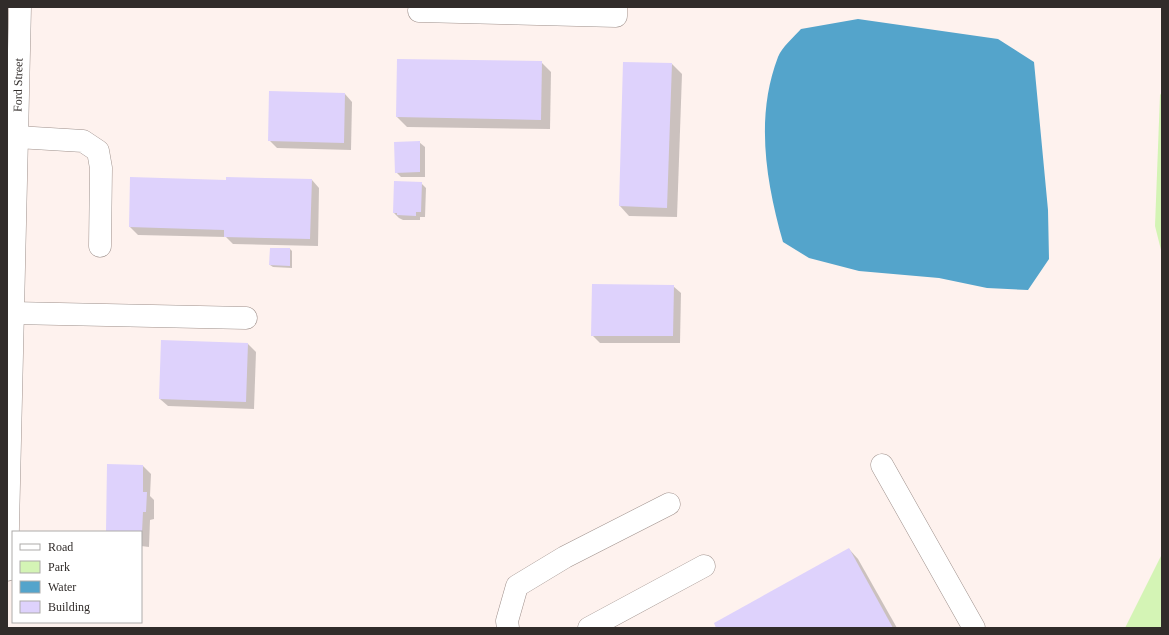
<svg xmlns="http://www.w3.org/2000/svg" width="1169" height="635" font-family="Georgia,serif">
	<rect width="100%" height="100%" fill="#fef2ee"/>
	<g fill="#d4f4b5">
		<path d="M 1162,92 L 1162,254 L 1155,226 L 1160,95 Z"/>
		<path d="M 1162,554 L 1162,628 L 1125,628 Z"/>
	</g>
	<path fill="#54a4cb" d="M 858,19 L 998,39 L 1034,62 L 1048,210 L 1049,259 L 1028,290 L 987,288 L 939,278 L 859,271 L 809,258 L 783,242 C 766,182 755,117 778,57 C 782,47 794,37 801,29 Z"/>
	<g fill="#0003">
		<path d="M 541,62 L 551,72 L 550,129 L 407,127 L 397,117 Z"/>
		<path d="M 672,64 L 682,74 L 677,217 L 629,216 L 620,206 Z"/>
		<path d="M 345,94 L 352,102 L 351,150 L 277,148 L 269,140 Z"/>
		<path d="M 419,142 L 425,147 L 425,177 L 401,177 L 396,172 Z"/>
		<path d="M 131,178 L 227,181 L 312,180 L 319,188 L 318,246 L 233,244 L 226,237 L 138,235 L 130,227 Z"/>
		<path d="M 421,183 L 426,188 L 425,217 L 420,217 L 420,220 L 403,220 L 399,218 L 394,213 Z"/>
		<path d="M 290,249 L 292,251 L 292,268 L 273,267 L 270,265 Z"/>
		<path d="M 673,286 L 681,293 L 680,343 L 600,343 L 592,335 Z"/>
		<path d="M 162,341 L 248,344 L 256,352 L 254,409 L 168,406 L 160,399 Z"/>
		<path d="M 108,465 L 143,466 L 151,474 L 150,496 L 154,500 L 154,519 L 150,520 L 149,547 L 141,546 L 141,532 L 107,532 Z"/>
		<path d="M 849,549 L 858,559 L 897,628 L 717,628 Z"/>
	</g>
	<g fill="#ded2fc">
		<path d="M 397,59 L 542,61 L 541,120 L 396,117 Z"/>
		<path d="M 623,62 L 672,63 L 667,208 L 619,206 Z"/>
		<path d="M 269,91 L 345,93 L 344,143 L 268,141 Z"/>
		<path d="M 420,141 L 420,172 L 395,173 L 394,142 Z"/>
		<path d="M 130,177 L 226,180 L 226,177 L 312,179 L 310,239 L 224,237 L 224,230 L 129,227 Z"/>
		<path d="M 394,181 L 422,182 L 421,212 L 416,212 L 416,216 L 397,215 L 397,213 L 393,213 Z"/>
		<path d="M 270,248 L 290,248 L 290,266 L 269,265 Z"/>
		<path d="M 592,284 L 674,285 L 673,336 L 591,336 Z"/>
		<path d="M 161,340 L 248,343 L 246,402 L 159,399 Z"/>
		<path d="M 107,464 L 143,465 L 143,492 L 147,492 L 146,512 L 143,512 L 142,532 L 106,532 Z"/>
		<path d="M 849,548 L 893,628 L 716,628 L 714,623 Z"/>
	</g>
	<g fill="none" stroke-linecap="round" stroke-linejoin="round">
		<g stroke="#9f918c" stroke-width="23">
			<g id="minor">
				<path d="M 419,11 L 616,16 L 616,7"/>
				<path d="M 17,137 L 83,141 L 98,151 L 101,168 L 100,246"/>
				<path d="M 13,313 L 246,318"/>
				<path d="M 882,465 L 974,628"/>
				<path d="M 7,570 L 20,7"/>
				<path d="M 508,628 L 507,621 L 517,586 L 565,557 L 669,504"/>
				<path d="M 589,628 L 704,566"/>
			</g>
		</g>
		<use href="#minor" stroke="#fff" stroke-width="22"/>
	</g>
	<g text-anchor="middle" stroke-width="3" stroke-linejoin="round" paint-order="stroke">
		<g font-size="12" fill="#312c2a" stroke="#fff">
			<text transform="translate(18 85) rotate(-89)" y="4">Ford Street</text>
		</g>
	</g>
	<rect width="1169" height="635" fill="none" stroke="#312c2a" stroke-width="16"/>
	<rect x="12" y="531" width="130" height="92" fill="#ffffff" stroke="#adabaa"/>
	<rect x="20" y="544" width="20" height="6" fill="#ffffff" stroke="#adabaa"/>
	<text x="48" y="551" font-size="12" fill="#312c2a">Road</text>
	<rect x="20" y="561" width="20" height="12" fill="#d4f4b5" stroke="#adabaa"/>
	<text x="48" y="571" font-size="12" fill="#312c2a">Park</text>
	<rect x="20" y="581" width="20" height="12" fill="#54a4cb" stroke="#adabaa"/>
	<text x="48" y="591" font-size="12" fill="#312c2a">Water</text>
	<rect x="20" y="601" width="20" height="12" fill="#ded2fc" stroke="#adabaa"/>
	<text x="48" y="611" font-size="12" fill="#312c2a">Building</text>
</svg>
